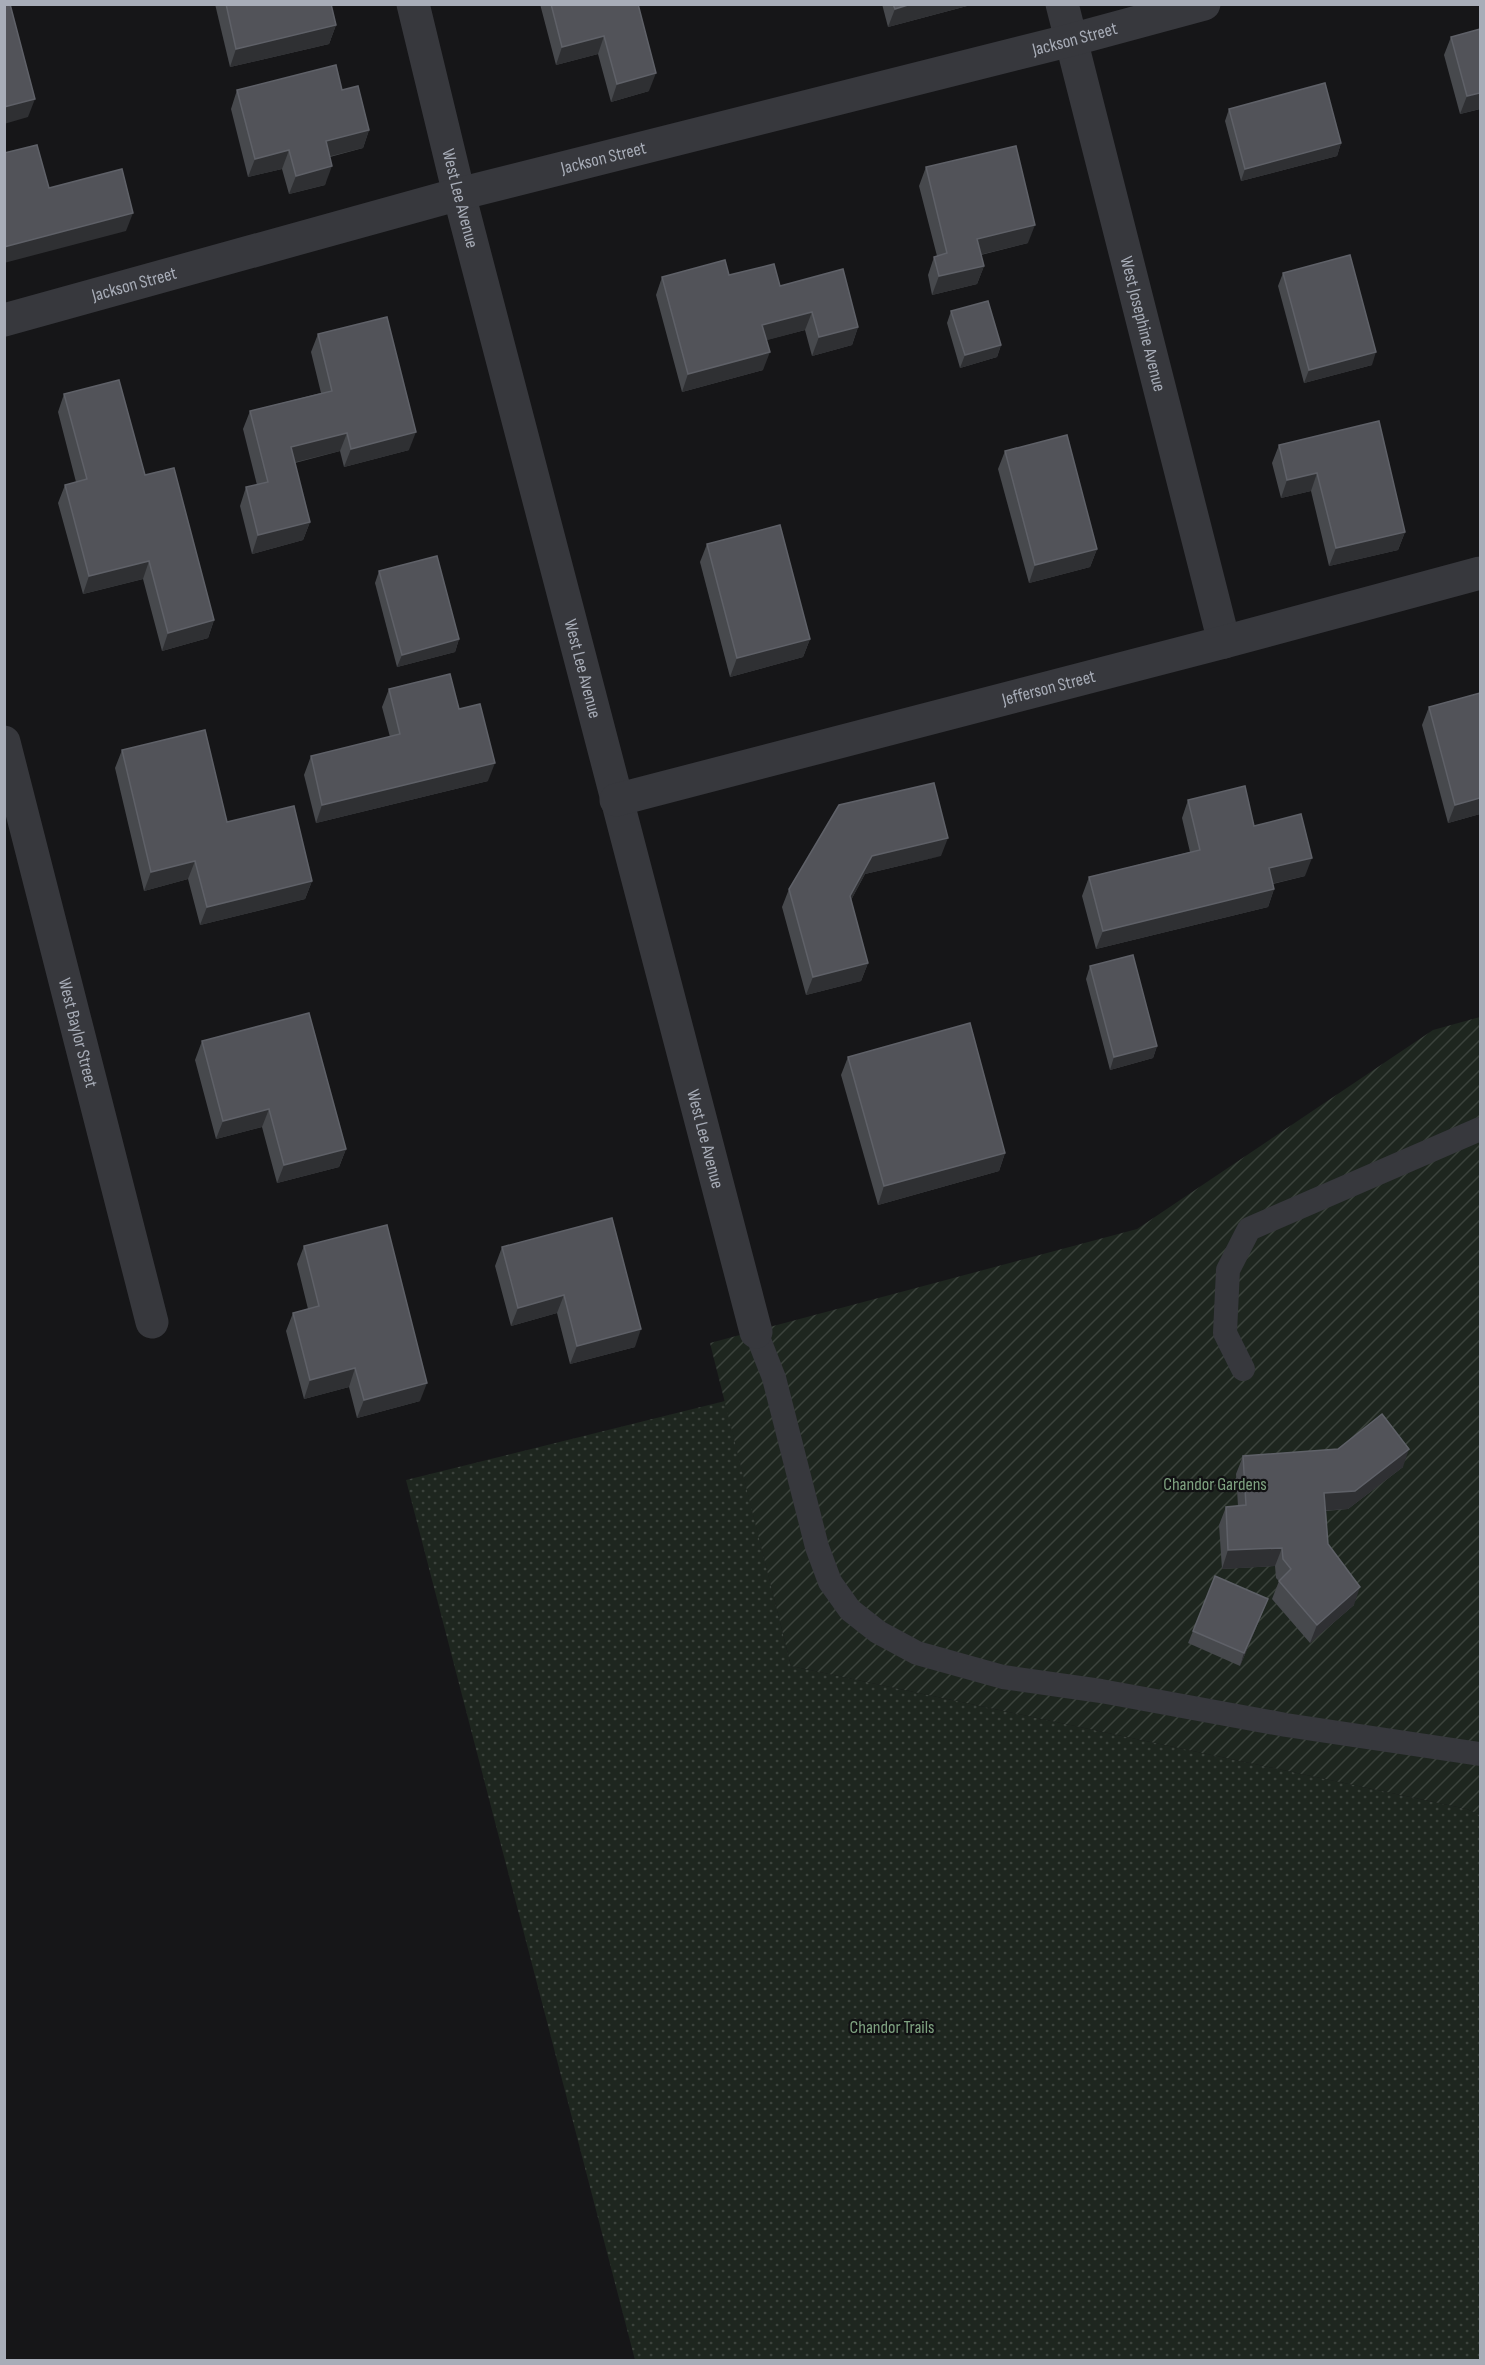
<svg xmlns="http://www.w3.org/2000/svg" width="1485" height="2365" font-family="'Sofia Sans Condensed',sans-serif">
	<defs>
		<pattern id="grass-dots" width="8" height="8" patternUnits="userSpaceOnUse" patternTransform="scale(1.5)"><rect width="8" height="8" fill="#1e261f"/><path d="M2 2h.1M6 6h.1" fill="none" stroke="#3c433d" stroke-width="1.8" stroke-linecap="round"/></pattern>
		<pattern id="garden-furrows" width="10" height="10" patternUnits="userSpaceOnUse" patternTransform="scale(1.5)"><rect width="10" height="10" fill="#1e261f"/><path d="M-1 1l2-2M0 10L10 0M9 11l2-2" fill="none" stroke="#3c433d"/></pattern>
	</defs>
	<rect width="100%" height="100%" fill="#161618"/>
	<path fill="url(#grass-dots)" d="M 725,1401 L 791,1666 L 1467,1809 L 1480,1815 L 1480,2360 L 635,2360 L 406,1480 Z"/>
	<path fill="url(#garden-furrows)" d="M 1480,1017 L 1480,1815 L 1467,1809 L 791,1666 L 710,1343 L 1137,1229 L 1433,1030 Z"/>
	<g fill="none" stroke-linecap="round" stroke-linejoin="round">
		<g stroke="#37383d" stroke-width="24">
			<path d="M 756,1332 L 774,1378 L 817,1547 L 830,1582 L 850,1610 L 878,1632 L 917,1653 L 1003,1677 L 1101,1691 L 1286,1725 L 1480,1754"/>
			<path d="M 1243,1369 L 1225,1333 L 1228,1270 L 1249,1229 L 1480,1129"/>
		</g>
		<g stroke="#37383d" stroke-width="33">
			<path id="s1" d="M 413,4 L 459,194 L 756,1332"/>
			<path id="s2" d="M 1062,4 L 1224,642"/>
			<path id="s3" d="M 4,320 L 459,194 L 1071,40 L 1204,4"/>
			<path id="s4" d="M 4,742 L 152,1322"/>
			<path id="s5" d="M 616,800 L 1224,642 L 1480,573"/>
		</g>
	</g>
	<g fill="#47494d">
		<path d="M 215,4 L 331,4 L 336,25 L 329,44 L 230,67 Z"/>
		<path d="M 540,4 L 638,4 L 649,91 L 611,102 L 598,54 L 556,65 Z"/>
		<path d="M 882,4 L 968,4 L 967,6 L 888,27 Z"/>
		<path d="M 1480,29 L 1480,109 L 1460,114 L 1444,55 L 1451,37 Z"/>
		<path d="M 237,90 L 342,90 L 369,130 L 363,148 L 330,157 L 325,185 L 289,194 L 282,169 L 248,177 L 231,109 Z"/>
		<path d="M 1229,109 L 1341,143 L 1337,156 L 1241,181 L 1225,121 Z"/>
		<path d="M 926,167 L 1028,243 L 981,255 L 984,266 L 977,284 L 932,295 L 928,275 L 934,257 L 937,256 L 919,186 Z"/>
		<path d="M 1283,273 L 1372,365 L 1304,383 L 1278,286 Z"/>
		<path d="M 729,275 L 858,327 L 852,345 L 812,356 L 805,330 L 766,340 L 763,370 L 682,392 L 656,295 L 662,277 Z"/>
		<path d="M 951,311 L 1001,345 L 997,357 L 960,368 L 947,323 Z"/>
		<path d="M 318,334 L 409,450 L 344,467 L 340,451 L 295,463 L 310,522 L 303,540 L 252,554 L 240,506 L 246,487 L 257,485 L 243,429 L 250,411 L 321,393 L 311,352 Z"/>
		<path d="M 64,394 L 145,475 L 214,620 L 208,638 L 162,651 L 143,579 L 83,594 L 58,503 L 65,485 L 76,482 L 58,412 Z"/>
		<path d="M 1279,445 L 1405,532 L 1398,550 L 1329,566 L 1311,491 L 1281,498 L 1272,463 Z"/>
		<path d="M 1005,451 L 1097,549 L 1090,567 L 1029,583 L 998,469 Z"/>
		<path d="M 707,544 L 810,639 L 803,657 L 730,677 L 700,562 Z"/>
		<path d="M 379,571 L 459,639 L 455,652 L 397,667 L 375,583 Z"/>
		<path d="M 389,689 L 459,709 L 488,781 L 316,823 L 304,775 L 311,756 L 390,737 L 382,707 Z"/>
		<path d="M 1480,693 L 1480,814 L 1448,823 L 1422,725 L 1429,707 Z"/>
		<path d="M 122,750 L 312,881 L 305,899 L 200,925 L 188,879 L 144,891 L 115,768 Z"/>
		<path d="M 1188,800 L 1254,826 L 1305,876 L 1273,884 L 1274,889 L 1268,907 L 1096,949 L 1082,896 L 1089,877 L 1190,852 L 1182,818 Z"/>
		<path d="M 941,856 L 865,874 L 851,900 L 868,963 L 861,981 L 806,995 L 782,907 L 789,889 Z"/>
		<path d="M 1090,966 L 1157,1046 L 1153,1058 L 1110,1070 L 1086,979 Z"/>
		<path d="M 202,1041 L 346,1149 L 339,1167 L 277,1183 L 262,1127 L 216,1139 L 195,1060 Z"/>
		<path d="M 848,1057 L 1005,1153 L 999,1171 L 878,1205 L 841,1075 Z"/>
		<path d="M 304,1246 L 420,1401 L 357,1418 L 349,1387 L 304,1399 L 286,1331 L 293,1313 L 308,1309 L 297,1264 Z"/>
		<path d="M 502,1247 L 635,1347 L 570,1364 L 557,1313 L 511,1326 L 495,1266 Z"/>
		<path d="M 1243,1456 L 1403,1467 L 1348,1509 L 1326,1511 L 1328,1544 L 1354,1605 L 1310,1643 L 1272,1599 L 1279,1581 L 1276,1578 L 1275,1566 L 1222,1569 L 1219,1525 L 1226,1507 L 1238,1506 L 1236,1474 Z"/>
		<path d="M 1268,1599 L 1240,1666 L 1188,1643 L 1193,1631 Z"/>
	</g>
	<g fill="#2f3033">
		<path d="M 911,4 L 968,4 L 967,6 L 888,27 L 895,9 Z"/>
		<path d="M 336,25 L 329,44 L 230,67 L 236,49 Z"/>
		<path d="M 604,36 L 598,54 L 556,65 L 562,47 Z"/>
		<path d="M 656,73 L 649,91 L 611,102 L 617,84 Z"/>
		<path d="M 1480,93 L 1480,109 L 1460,114 L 1467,96 Z"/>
		<path d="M 35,99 L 28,117 L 4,124 L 4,107 Z"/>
		<path d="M 369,130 L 363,148 L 319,159 L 326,141 Z"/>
		<path d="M 1341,143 L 1337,156 L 1241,181 L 1245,169 Z"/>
		<path d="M 289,150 L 282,169 L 248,177 L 255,159 Z"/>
		<path d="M 332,166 L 325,185 L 289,194 L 296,176 Z"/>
		<path d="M 133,213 L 126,231 L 4,263 L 4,247 Z"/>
		<path d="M 1035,225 L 1028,243 L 971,257 L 977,239 Z"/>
		<path d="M 984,266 L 977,284 L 932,295 L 939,276 Z"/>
		<path d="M 812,312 L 805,330 L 756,343 L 762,325 Z"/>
		<path d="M 858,327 L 852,345 L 812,356 L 819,337 Z"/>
		<path d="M 1001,345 L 997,357 L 960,368 L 965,355 Z"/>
		<path d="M 770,352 L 763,370 L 682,392 L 688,374 Z"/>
		<path d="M 1376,352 L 1372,365 L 1304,383 L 1309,370 Z"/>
		<path d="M 416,432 L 409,450 L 344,467 L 351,449 Z"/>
		<path d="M 347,433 L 340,451 L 284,465 L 291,447 Z"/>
		<path d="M 1317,473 L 1311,491 L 1281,498 L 1287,480 Z"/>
		<path d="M 310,522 L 303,540 L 252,554 L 258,535 Z"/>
		<path d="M 1405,532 L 1398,550 L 1329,566 L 1336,548 Z"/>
		<path d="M 1097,549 L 1090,567 L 1029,583 L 1035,565 Z"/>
		<path d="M 149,561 L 143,579 L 83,594 L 89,576 Z"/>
		<path d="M 214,620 L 208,638 L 162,651 L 168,633 Z"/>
		<path d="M 459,639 L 455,652 L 397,667 L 402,655 Z"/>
		<path d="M 810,639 L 803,657 L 730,677 L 737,658 Z"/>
		<path d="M 495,763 L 488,781 L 316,823 L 322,805 Z"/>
		<path d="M 1480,798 L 1480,814 L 1448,823 L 1455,805 Z"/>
		<path d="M 948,838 L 941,856 L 865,874 L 843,915 L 850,896 L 872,856 Z"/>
		<path d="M 1312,858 L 1305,876 L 1263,886 L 1269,868 Z"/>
		<path d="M 195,861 L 188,879 L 144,891 L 151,872 Z"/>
		<path d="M 312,881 L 305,899 L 200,925 L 207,907 Z"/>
		<path d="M 1274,889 L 1268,907 L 1096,949 L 1103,931 Z"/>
		<path d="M 868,963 L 861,981 L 806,995 L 813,977 Z"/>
		<path d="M 1157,1046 L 1153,1058 L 1110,1070 L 1114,1057 Z"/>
		<path d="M 269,1109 L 262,1127 L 216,1139 L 223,1121 Z"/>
		<path d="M 346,1149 L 339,1167 L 277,1183 L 284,1165 Z"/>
		<path d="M 1005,1153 L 999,1171 L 878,1205 L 884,1186 Z"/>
		<path d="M 564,1295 L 557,1313 L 511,1326 L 518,1308 Z"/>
		<path d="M 641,1329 L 635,1347 L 570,1364 L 577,1346 Z"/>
		<path d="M 355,1368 L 349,1387 L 304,1399 L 310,1380 Z"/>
		<path d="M 427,1383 L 420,1401 L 357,1418 L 364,1400 Z"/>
		<path d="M 1409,1449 L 1403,1467 L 1348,1509 L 1318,1511 L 1324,1493 Z"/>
		<path d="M 1282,1548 L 1275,1566 L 1222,1569 L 1228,1550 Z"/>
		<path d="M 1360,1587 L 1354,1605 L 1310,1643 L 1317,1625 Z"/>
		<path d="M 1268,1599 L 1263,1611 L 1240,1666 L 1244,1653 Z"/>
	</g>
	<g fill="#525359" stroke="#5f6168" stroke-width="1.5">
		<path d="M 4,4 L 10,4 L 35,99 L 4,107 Z"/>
		<path d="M 226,4 L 331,4 L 336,25 L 236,49 Z"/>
		<path d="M 551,4 L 638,4 L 656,73 L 617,84 L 604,36 L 562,47 Z"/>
		<path d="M 893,4 L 911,4 L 895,9 Z"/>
		<path d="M 1480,29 L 1480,93 L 1467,96 L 1451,37 Z"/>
		<path d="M 336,65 L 342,90 L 358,86 L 369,130 L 326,141 L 332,166 L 296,176 L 289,150 L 255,159 L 237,90 Z"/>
		<path d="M 1325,83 L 1341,143 L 1245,169 L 1229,109 Z"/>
		<path d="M 37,145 L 49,188 L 122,169 L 133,213 L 4,247 L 4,153 Z"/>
		<path d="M 1016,146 L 1035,225 L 977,239 L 984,266 L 939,276 L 934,257 L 947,253 L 926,167 Z"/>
		<path d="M 1350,255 L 1376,352 L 1309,370 L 1283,273 Z"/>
		<path d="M 725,260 L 729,275 L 774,264 L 780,286 L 843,269 L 858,327 L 819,337 L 812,312 L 762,325 L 770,352 L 688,374 L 662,277 Z"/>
		<path d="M 988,301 L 1001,345 L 965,355 L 951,311 Z"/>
		<path d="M 387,317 L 416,432 L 351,449 L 347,433 L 291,447 L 310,522 L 258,535 L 246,487 L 268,482 L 250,411 L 332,391 L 318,334 Z"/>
		<path d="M 119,380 L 145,475 L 174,468 L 214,620 L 168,633 L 149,561 L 89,576 L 65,485 L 87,479 L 64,394 Z"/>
		<path d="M 1379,421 L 1405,532 L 1336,548 L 1317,473 L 1287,480 L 1279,445 Z"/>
		<path d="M 1067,435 L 1097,549 L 1035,565 L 1005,451 Z"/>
		<path d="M 780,525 L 810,639 L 737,658 L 707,544 Z"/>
		<path d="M 437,556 L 459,639 L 402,655 L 379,571 Z"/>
		<path d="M 450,674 L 459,709 L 480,704 L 495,763 L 322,805 L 311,756 L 400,734 L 389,689 Z"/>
		<path d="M 1480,693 L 1480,798 L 1455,805 L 1429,707 Z"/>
		<path d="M 205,730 L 227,822 L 294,806 L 312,881 L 207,907 L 195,861 L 151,872 L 122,750 Z"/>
		<path d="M 934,783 L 948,838 L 872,856 L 850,896 L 868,963 L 813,977 L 789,889 L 839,805 Z"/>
		<path d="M 1245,786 L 1254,826 L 1301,814 L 1312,858 L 1269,868 L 1274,889 L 1103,931 L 1089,877 L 1200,850 L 1188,800 Z"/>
		<path d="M 1133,955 L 1157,1046 L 1114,1057 L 1090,966 Z"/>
		<path d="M 309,1013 L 346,1149 L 284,1165 L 269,1109 L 223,1121 L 202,1041 Z"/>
		<path d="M 970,1023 L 1005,1153 L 884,1186 L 848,1057 Z"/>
		<path d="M 612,1218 L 641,1329 L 577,1346 L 564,1295 L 518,1308 L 502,1247 Z"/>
		<path d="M 387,1225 L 427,1383 L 364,1400 L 355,1368 L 310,1380 L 293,1313 L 319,1306 L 304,1246 Z"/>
		<path d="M 1382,1414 L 1409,1449 L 1355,1491 L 1324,1493 L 1328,1544 L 1360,1587 L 1317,1625 L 1279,1581 L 1291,1569 L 1283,1559 L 1282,1548 L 1228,1550 L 1226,1507 L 1246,1505 L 1243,1456 L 1338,1449 Z"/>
		<path d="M 1215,1576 L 1268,1599 L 1244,1653 L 1193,1631 Z"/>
	</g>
	<g text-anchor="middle" stroke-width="4.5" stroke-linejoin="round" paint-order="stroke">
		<g font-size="18" fill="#a8adb8" stroke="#111113">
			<text dy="6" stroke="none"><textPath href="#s3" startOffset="1107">Jackson Street</textPath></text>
			<text dy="6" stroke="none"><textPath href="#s3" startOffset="621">Jackson Street</textPath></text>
			<text dy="6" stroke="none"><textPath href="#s1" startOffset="200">West Lee Avenue</textPath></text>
			<text dy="6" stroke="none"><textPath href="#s3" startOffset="135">Jackson Street</textPath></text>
			<text dy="6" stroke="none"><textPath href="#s2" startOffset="330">West Josephine Avenue</textPath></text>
			<text dy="6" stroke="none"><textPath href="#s1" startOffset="686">West Lee Avenue</textPath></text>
			<text dy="6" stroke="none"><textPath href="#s5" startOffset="447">Jefferson Street</textPath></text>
			<text dy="6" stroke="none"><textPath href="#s4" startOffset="300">West Baylor Street</textPath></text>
			<text dy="6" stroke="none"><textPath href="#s1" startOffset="1172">West Lee Avenue</textPath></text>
		</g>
		<g font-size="18" fill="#7fa381" stroke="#111113">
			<text x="1215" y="1490">Chandor Gardens</text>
			<text x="892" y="2033">Chandor Trails</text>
		</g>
	</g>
	<rect width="1485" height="2365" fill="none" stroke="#a8adb8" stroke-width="12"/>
</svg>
